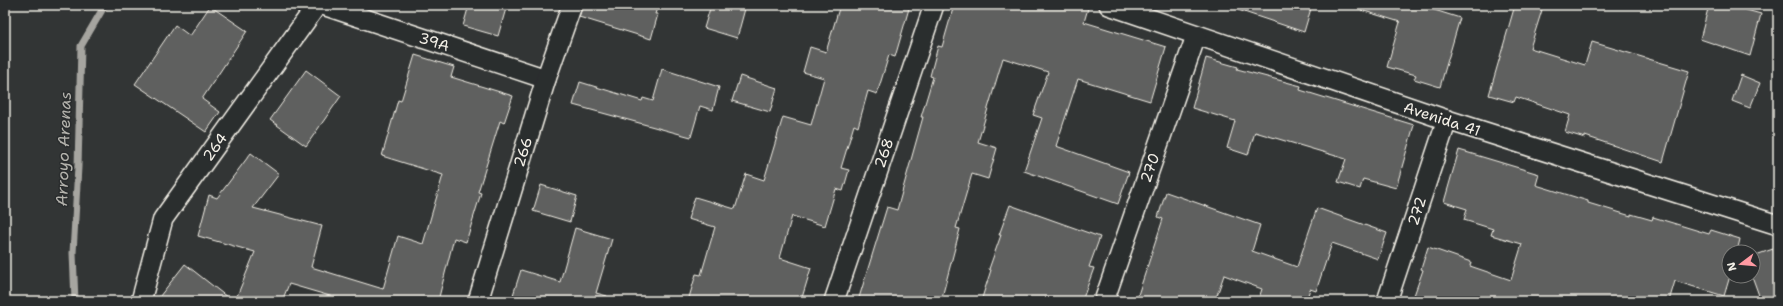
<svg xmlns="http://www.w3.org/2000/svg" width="1783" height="306" font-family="'Shantell Sans',sans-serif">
	<rect width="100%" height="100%" fill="#323535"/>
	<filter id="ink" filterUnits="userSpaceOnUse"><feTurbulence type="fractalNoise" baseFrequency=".025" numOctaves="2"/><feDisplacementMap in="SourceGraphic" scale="8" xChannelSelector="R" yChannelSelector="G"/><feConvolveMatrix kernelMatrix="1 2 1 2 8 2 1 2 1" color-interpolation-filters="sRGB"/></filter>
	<g filter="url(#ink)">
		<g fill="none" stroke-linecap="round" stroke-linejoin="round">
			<path stroke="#a6a5a0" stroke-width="7" d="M 75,301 L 73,253 L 78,167 L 81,46 L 105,5"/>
		</g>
		<g fill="#5f605f" stroke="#f4f1e8">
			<path d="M 469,5 L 507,5 L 498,36 L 463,26 Z"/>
			<path d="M 583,5 L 658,5 L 655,14 L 658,14 L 651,39 L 579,17 Z"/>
			<path d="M 711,5 L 746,5 L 737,38 L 704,28 Z"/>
			<path d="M 840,5 L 910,5 L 895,57 L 889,55 L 877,94 L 868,91 L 858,127 L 854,125 L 841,168 L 849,170 L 843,191 L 836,189 L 825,226 L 792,216 L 780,258 L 811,268 L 801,301 L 688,301 L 696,274 L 701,275 L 715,227 L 688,219 L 695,197 L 735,209 L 746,174 L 764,180 L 783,117 L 811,125 L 824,78 L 803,72 L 810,47 L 826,52 Z"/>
			<path d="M 954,5 L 1089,5 L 1084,22 L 1166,47 L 1150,101 L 1078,79 L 1056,146 L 1129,172 L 1118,204 L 1024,171 L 1042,118 L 1033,115 L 1048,72 L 1003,58 L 978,142 L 997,148 L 988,179 L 972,174 L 956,228 L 960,229 L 941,301 L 858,301 L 887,207 L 897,210 L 923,117 L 921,117 L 933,77 L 930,76 L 938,46 L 942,47 Z"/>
			<path d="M 1238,5 L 1312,5 L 1304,32 L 1238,10 Z"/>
			<path d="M 1361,5 L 1429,5 L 1428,8 L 1460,18 L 1440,87 L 1414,79 L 1416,75 L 1387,67 L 1400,22 L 1361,10 Z"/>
			<path d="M 1515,5 L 1526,5 L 1542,10 L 1530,48 L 1585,65 L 1592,42 L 1689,71 L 1663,162 L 1585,136 L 1585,138 L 1565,132 L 1570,115 L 1516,97 L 1514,102 L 1489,95 Z"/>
			<path d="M 1709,5 L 1728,5 L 1761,14 L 1750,56 L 1700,39 Z"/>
			<path d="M 210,6 L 247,31 L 202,99 L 220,112 L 206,132 L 135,84 L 175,25 L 190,36 Z"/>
			<path d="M 415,55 L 454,67 L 451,77 L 513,96 L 504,123 L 500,121 L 478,192 L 481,193 L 466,242 L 454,238 L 438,301 L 347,301 L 289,284 L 282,301 L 235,301 L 255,252 L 198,236 L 209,195 L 217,198 L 251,153 L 279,174 L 253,208 L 322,226 L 311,267 L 383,289 L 398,236 L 423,244 L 443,175 L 382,156 L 398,100 L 401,101 Z"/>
			<path d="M 1206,58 L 1238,67 L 1237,69 L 1301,86 L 1300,90 L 1414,125 L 1396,188 L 1363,179 L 1360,189 L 1338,182 L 1346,159 L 1255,132 L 1248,155 L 1227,148 L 1235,121 L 1192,108 Z"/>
			<path d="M 662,69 L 719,87 L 713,110 L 700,106 L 691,137 L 573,105 L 580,82 L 642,101 L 643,98 L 653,101 Z"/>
			<path d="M 306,70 L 341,96 L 306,146 L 270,120 Z"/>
			<path d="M 1741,75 L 1760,83 L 1750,108 L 1732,101 Z"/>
			<path d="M 740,76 L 777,88 L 770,112 L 732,101 Z"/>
			<path d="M 1459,150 L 1539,174 L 1536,185 L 1588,201 L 1588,203 L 1631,216 L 1631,214 L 1652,220 L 1653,217 L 1709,234 L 1711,230 L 1740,239 L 1737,252 L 1729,252 L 1730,276 L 1724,296 L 1675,281 L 1669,301 L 1412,301 L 1423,270 L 1421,269 L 1428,247 L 1471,262 L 1470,266 L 1511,280 L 1522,244 L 1491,235 L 1493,229 L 1464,220 L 1467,209 L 1444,202 Z"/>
			<path d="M 541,185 L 577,196 L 570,222 L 533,211 Z"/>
			<path d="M 1166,192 L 1260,225 L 1252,251 L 1297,267 L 1317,208 L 1387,233 L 1378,259 L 1332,243 L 1316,291 L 1310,289 L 1306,301 L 1258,301 L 1262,289 L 1224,275 L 1215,301 L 1136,301 L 1163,219 L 1158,217 Z"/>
			<path d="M 1010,205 L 1100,237 L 1089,267 L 1094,268 L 1082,301 L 981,301 L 991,270 L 989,269 L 1001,235 L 999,235 Z"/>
			<path d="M 575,228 L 612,239 L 596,293 L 607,296 L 606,301 L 532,301 L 513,295 L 521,270 L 560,282 Z"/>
			<path d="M 1773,249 L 1778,261 L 1778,295 L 1761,301 L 1752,276 L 1753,256 Z"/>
			<path d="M 185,264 L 232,301 L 156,301 Z"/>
		</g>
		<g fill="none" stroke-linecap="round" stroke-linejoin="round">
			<g stroke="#f4f1e8" stroke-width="22">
				<g id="minor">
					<path d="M 323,5 L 546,79"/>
					<path d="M 1109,5 L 1447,120 L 1778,225"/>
					<path d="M 141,301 L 163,219 L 317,5"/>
					<path d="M 478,301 L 546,79 L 572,5"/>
					<path d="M 834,301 L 934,5"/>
					<path d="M 1104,301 L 1196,36"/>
					<path d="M 1387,301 L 1447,120"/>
				</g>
			</g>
			<use href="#minor" stroke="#2a2d2e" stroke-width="19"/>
		</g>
	</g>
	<g text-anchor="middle" stroke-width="3" stroke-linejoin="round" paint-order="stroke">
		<g font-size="15" fill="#f4f1e8" stroke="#2a2d2e">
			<text transform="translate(434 42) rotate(18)" y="5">39A</text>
			<text transform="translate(1442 119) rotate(18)" y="5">Avenida 41</text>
			<text transform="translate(215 147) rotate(-54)" y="5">264</text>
			<text transform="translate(523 152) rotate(-73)" y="5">266</text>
			<text transform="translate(884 153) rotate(-71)" y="5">268</text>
			<text transform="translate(1150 168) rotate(-71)" y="5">270</text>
			<text transform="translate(1417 211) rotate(-72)" y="5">272</text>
		</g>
		<g font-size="16" font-style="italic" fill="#b3b2ac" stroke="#2a2d2e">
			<text transform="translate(63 149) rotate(-88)" y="6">Arroyo Arenas</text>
		</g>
	</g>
	<rect width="1783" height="306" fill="none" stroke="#2a2d2e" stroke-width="20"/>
	<rect x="10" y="10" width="1763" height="286" fill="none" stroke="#f4f1e8" stroke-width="1.5" filter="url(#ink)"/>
	<g transform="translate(1741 264) rotate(254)"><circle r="19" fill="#2a2d2e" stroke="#7b7b78"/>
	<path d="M0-3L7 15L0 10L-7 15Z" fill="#ff9aa2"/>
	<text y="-6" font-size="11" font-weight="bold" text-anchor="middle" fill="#f4f1e8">N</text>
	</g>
</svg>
